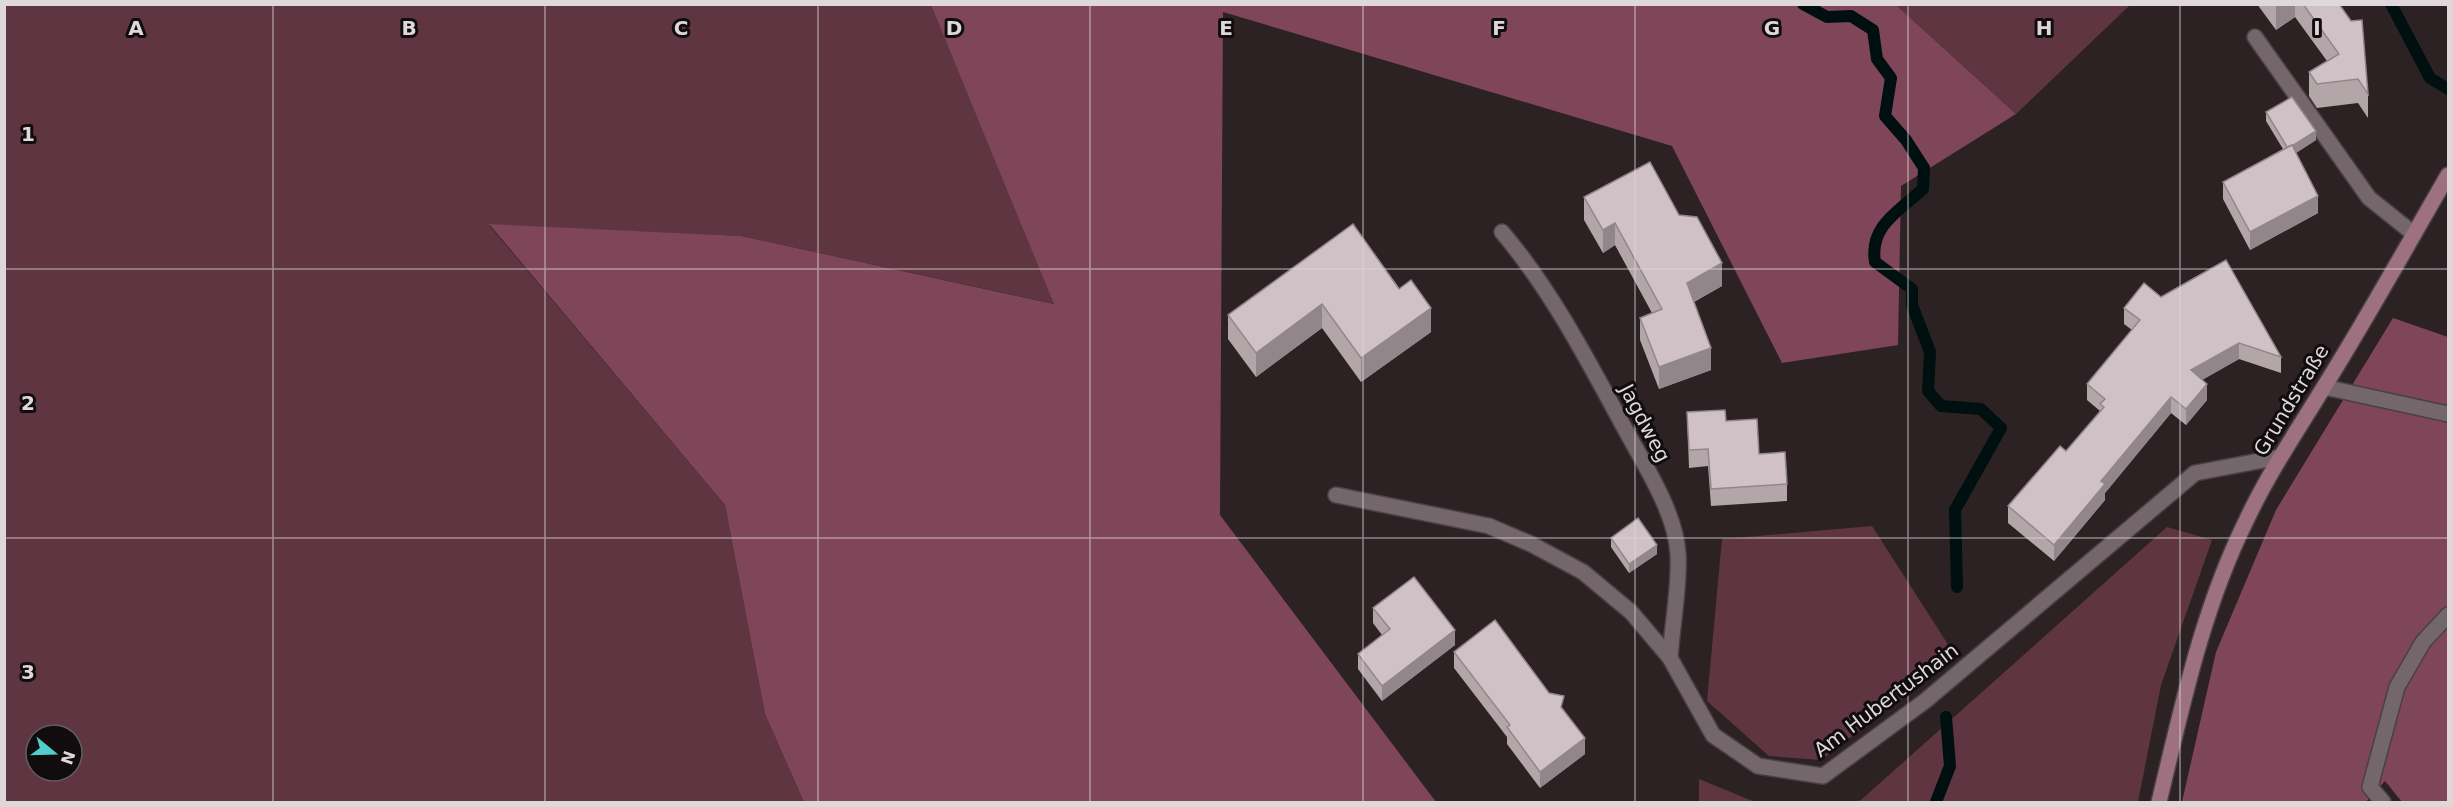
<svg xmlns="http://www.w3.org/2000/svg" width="2453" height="807" font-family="'DejaVu Sans',sans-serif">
	<rect width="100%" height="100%" fill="#2c2224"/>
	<g fill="#5f3542" fill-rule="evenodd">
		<path d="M 5,5 L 931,5 L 1055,304 L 741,236 L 489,225 L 725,505 L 765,714 L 804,802 L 5,802 ZM 36,735 L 72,735 L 72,771 L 36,771 Z"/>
		<path d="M 1896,5 L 2130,5 L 2016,114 Z"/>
		<path d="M 1872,526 L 1956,657 L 1821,760 L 1769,756 L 1707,701 L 1722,539 Z"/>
		<path d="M 2167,527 L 2212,540 L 2161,685 L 2138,802 L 1853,802 L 1861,800 Z"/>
		<path d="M 1699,779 L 1755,802 L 1699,802 Z"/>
	</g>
	<g fill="#7f4659">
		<path d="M 931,5 L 1896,5 L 2016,114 L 1901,186 L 1898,345 L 1782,363 L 1672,146 L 1223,12 L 1220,515 L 1436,802 L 804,802 L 765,714 L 725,505 L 489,224 L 741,236 L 1054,304 Z"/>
		<path d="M 2393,318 L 2448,337 L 2448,802 L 2402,802 L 2385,781 L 2366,802 L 2182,802 L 2216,652 L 2276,510 Z"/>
	</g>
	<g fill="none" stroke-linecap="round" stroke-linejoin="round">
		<g stroke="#000f0f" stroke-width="12">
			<path d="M 1803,4 L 1827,17 L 1851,16 L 1873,30 L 1877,59 L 1891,78 L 1885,116 L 1906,140 L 1924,168 L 1923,189 C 1899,211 1869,226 1875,262 L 1912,289 L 1912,305 L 1930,352 L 1928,391 L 1941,406 L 1981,409 L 2001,428 L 1955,510 L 1957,587"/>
			<path d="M 2391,4 L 2430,78 L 2448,89"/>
			<path d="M 1936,802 L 1950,766 L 1946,717"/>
		</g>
		<g stroke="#494043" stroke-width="18">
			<g id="service">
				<path d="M 2255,37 L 2369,198 L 2414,234"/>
				<path d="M 2383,802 L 2370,787 L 2397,687 L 2423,642 L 2448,615"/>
			</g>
		</g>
		<g stroke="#494043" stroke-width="18">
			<g id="minor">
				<path d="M 1502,232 C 1552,291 1588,361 1625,429 C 1644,464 1676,513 1678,554 C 1680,586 1672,625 1670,658"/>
				<path d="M 2324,387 L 2448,414"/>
				<path d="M 1336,495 L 1489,526 L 1531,544 L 1583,572 L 1631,612 L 1670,658 L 1713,735 L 1758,766 L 1823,776 L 1925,701 L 2195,473 L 2280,457"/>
			</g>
		</g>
		<g stroke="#494043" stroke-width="18">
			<path id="secondary" d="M 2159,802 C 2182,707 2202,610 2246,521 C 2268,474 2297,431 2324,387 C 2367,318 2407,246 2448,175"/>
		</g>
		<use href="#service" stroke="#74676b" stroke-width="15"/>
		<use href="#minor" stroke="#74676b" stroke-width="15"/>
		<use href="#secondary" stroke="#9d717f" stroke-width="15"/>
	</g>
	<g fill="#b2a6a9">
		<path d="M 2257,4 L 2339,4 L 2368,94 L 2368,118 L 2358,103 L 2317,108 L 2309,96 L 2309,72 L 2327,61 L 2295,17 L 2276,30 Z"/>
		<path d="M 2266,112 L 2316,140 L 2296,153 L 2318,213 L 2250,250 L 2223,199 L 2223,182 L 2283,149 L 2266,121 Z"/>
		<path d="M 1584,197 L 1679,215 L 1722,286 L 1694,302 L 1711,370 L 1659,389 L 1640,340 L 1640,318 L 1652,313 L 1615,245 L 1603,253 L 1584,220 Z"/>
		<path d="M 1353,224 L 1431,332 L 1361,382 L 1322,328 L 1256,377 L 1228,339 L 1228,315 Z"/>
		<path d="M 2161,297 L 2281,357 L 2281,373 L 2239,359 L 2202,380 L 2207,400 L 2186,425 L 2171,413 L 2105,493 L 2105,500 L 2054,561 L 2008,523 L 2008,506 L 2066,451 L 2100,411 L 2087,400 L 2087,384 L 2132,330 L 2124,324 L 2124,308 Z"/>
		<path d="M 1687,412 L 1726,421 L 1759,454 L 1787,484 L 1787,501 L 1711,506 L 1708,466 L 1689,468 Z"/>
		<path d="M 1611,538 L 1657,554 L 1629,573 L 1611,547 Z"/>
		<path d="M 1373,608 L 1455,645 L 1382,701 L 1358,669 L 1358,654 L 1382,635 L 1373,623 Z"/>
		<path d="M 1454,652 L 1549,693 L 1564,710 L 1585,754 L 1540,788 L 1507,744 L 1507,737 L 1454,668 Z"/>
	</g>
	<g fill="#91878a">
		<path d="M 2278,4 L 2295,4 L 2295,17 L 2276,30 L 2276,6 Z"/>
		<path d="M 2316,131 L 2316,140 L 2288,158 L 2288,149 Z"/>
		<path d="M 2318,196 L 2318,213 L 2250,250 L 2250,232 Z"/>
		<path d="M 1615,223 L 1615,245 L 1603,253 L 1603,230 Z"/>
		<path d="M 1722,263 L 1722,286 L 1687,305 L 1687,283 Z"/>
		<path d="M 1322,304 L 1322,328 L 1256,377 L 1256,353 Z"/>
		<path d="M 1431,308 L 1431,332 L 1361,382 L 1361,358 Z"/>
		<path d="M 2239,343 L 2239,359 L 2191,386 L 2191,370 Z"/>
		<path d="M 1711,348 L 1711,370 L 1659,389 L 1659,367 Z"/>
		<path d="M 2207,384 L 2207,400 L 2186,425 L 2186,409 Z"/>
		<path d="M 2171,397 L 2171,413 L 2105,493 L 2105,500 L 2054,561 L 2054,545 L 2101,481 Z"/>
		<path d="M 1657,545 L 1657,554 L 1629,573 L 1629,564 Z"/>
		<path d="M 1455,630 L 1455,645 L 1382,701 L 1382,686 Z"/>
		<path d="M 1585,738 L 1585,754 L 1540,788 L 1540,772 Z"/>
	</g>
	<g fill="#cfc1c5" stroke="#91878a" stroke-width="1.5">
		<path d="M 2303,4 L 2339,4 L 2351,21 L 2362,20 L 2368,94 L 2358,79 L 2317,84 L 2309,72 L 2339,54 Z"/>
		<path d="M 2292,97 L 2316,131 L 2292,146 L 2292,145 L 2287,147 L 2266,112 Z"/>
		<path d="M 2292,145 L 2318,196 L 2250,232 L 2223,182 Z"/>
		<path d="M 1650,162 L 1679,215 L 1697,217 L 1722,263 L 1687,283 L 1711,348 L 1659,367 L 1640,318 L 1662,309 L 1615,223 L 1603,230 L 1584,197 Z"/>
		<path d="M 1353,224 L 1399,289 L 1411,280 L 1431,308 L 1361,358 L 1322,304 L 1256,353 L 1228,315 Z"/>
		<path d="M 2226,260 L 2281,357 L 2239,343 L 2191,370 L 2207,384 L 2186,409 L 2171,397 L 2101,481 L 2105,484 L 2054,545 L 2008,506 L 2060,446 L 2066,451 L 2104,407 L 2100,404 L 2105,399 L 2087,384 L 2140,320 L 2124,308 L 2144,283 L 2161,297 Z"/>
		<path d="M 1725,410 L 1726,421 L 1757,419 L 1759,454 L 1785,452 L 1787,484 L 1711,489 L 1708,449 L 1689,450 L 1687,412 Z"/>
		<path d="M 1638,518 L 1657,545 L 1629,564 L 1611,538 Z"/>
		<path d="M 1414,577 L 1455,630 L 1382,686 L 1358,654 L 1390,629 L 1373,608 Z"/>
		<path d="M 1495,620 L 1549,693 L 1564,696 L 1561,707 L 1585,738 L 1540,772 L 1507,727 L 1510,725 L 1454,652 Z"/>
	</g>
	<path fill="none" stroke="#dfd8da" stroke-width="1.5" stroke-opacity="0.55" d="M 273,4 L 273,802M 545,4 L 545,802M 818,4 L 818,802M 1090,4 L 1090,802M 1363,4 L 1363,802M 1635,4 L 1635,802M 1908,4 L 1908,802M 2180,4 L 2180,802M 4,269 L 2448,269M 4,538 L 2448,538"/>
	<g text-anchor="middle" stroke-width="6" stroke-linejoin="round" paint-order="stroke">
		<g font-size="20" fill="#dfd8da" stroke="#110d0e">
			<text transform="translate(2291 400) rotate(-59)" y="7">Grundstraße</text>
			<text transform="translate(1645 423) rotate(62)" y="7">Jagdweg</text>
			<text transform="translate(1886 700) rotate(-37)" y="7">Am Hubertushain</text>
		</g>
	</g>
	<g font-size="20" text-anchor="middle" font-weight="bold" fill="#dfd8da" stroke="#110d0e" stroke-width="6" stroke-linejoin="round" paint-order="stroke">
		<text x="136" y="35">A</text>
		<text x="409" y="35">B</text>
		<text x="681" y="35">C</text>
		<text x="954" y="35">D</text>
		<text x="1226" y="35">E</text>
		<text x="1499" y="35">F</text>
		<text x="1772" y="35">G</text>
		<text x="2044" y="35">H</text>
		<text x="2317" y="35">I</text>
		<text x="28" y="141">1</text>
		<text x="28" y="410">2</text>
		<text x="28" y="679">3</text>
	</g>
	<rect width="2453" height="807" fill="none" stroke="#dfd8da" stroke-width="12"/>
	<g transform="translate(54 753) rotate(109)"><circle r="28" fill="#110d0e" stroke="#635e60" stroke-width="1.5"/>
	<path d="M0-4.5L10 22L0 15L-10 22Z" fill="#53cdca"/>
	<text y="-9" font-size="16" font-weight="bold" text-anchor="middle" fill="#dfd8da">N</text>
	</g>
</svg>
